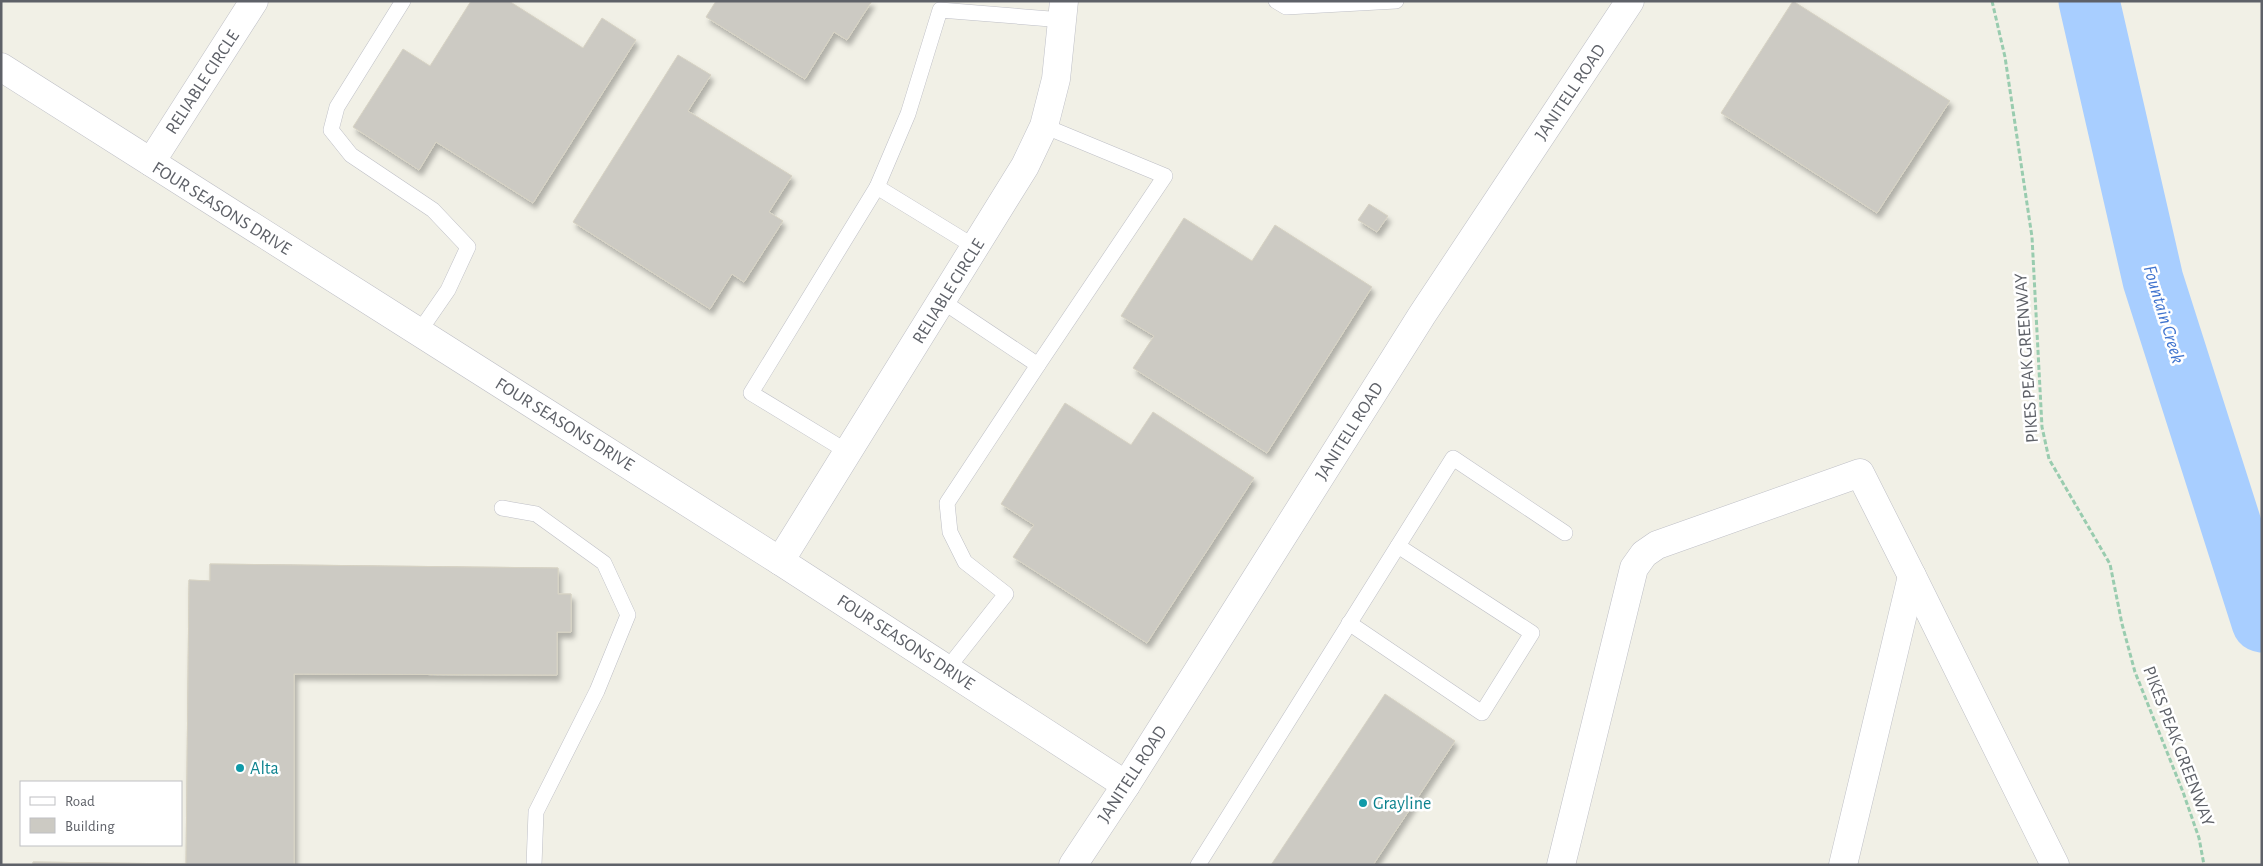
<svg xmlns="http://www.w3.org/2000/svg" width="2263" height="866" font-family="'Alegreya Sans',sans-serif">
	<defs>
		<filter id="shadow"><feDropShadow dx="3" dy="5.5" stdDeviation="2.5" flood-color="#0004"/></filter>
	</defs>
	<rect width="100%" height="100%" fill="#f1f0e6"/>
	<g fill="none" stroke-linecap="round" stroke-linejoin="round">
		<path stroke="#a8ceff" stroke-width="61" d="M 2089,1 L 2153,280 L 2262,622"/>
	</g>
	<g fill="#cccac3" stroke="#d7d3c4" filter="url(#shadow)">
		<path d="M 471,1 L 509,1 L 583,48 L 602,18 L 636,40 L 533,203 L 436,142 L 419,170 L 353,127 L 403,49 L 430,66 Z"/>
		<path d="M 716,1 L 872,1 L 847,40 L 834,32 L 805,79 L 706,17 Z"/>
		<path d="M 1793,1 L 1950,101 L 1877,213 L 1721,113 Z"/>
		<path d="M 678,55 L 711,75 L 688,111 L 792,176 L 769,212 L 783,221 L 744,282 L 732,274 L 710,309 L 573,222 Z"/>
		<path d="M 1369,204 L 1388,216 L 1377,232 L 1358,220 Z"/>
		<path d="M 1184,218 L 1252,261 L 1275,225 L 1372,287 L 1267,453 L 1133,368 L 1154,336 L 1121,316 Z"/>
		<path d="M 1065,403 L 1131,445 L 1153,412 L 1254,478 L 1147,643 L 1013,557 L 1034,525 L 1001,504 Z"/>
		<path d="M 210,564 L 558,568 L 558,594 L 571,594 L 571,632 L 557,632 L 557,675 L 294,674 L 294,865 L 33,865 L 33,862 L 186,864 L 189,580 L 210,581 Z"/>
		<path d="M 210,564 L 558,568 L 558,594 L 571,594 L 571,632 L 557,632 L 557,675 L 294,674 L 294,865 L 33,865 L 33,862 L 186,864 L 189,580 L 210,581 Z"/>
		<path d="M 1385,694 L 1455,741 L 1373,865 L 1271,865 Z"/>
	</g>
	<g fill="none" stroke-linecap="round" stroke-linejoin="round">
		<g stroke="#bebfc6" stroke-width="16">
			<g id="service">
				<path d="M 403,1 L 337,107 L 331,130 L 351,155 L 433,210 L 468,247 L 448,290 L 419,332"/>
				<path d="M 1276,1 L 1286,7 L 1396,1"/>
				<path d="M 877,187 L 908,114 L 940,10 L 1063,20"/>
				<path d="M 942,301 L 1038,365 L 947,503 L 950,532 L 965,562 L 1006,594 L 947,669"/>
				<path d="M 1038,365 L 1165,176 L 1044,126"/>
				<path d="M 848,452 L 751,393 L 877,187 L 975,247"/>
				<path d="M 502,508 L 536,514 L 604,563 L 628,615 L 597,691 L 536,812 L 534,865"/>
				<path d="M 1349,623 L 1482,713 L 1532,633 L 1398,546"/>
				<path d="M 1198,865 L 1453,458 L 1565,533"/>
			</g>
		</g>
		<g stroke="#bebfc6" stroke-width="29">
			<g id="minor">
				<path d="M 1,67 L 780,561 L 1126,785"/>
				<path d="M 151,162 L 254,1"/>
				<path d="M 780,561 L 1025,166 L 1044,126 L 1056,79 L 1064,1"/>
				<path d="M 1561,865 L 1634,568 L 1644,554 L 1657,545 L 1860,473 L 1912,576 L 2055,865"/>
				<path d="M 1843,865 L 1912,576"/>
			</g>
		</g>
		<g stroke="#bebfc6" stroke-width="29">
			<path id="tertiary" d="M 1073,865 L 1126,785 L 1422,315 L 1630,1"/>
		</g>
		<path stroke="#99ccaf" stroke-width="3" stroke-dasharray="5 2.5" stroke-linecap="butt" d="M 1992,1 L 2005,57 L 2032,237 L 2042,427 L 2049,459 L 2110,564 L 2122,624 L 2135,672 L 2183,792 L 2199,838 L 2204,865"/>
		<use href="#service" stroke="#fff" stroke-width="15"/>
		<use href="#minor" stroke="#fff" stroke-width="28"/>
		<use href="#tertiary" stroke="#fff" stroke-width="28"/>
	</g>
	<g fill="#0f9aa8" stroke="#fff" stroke-width="2">
		<circle cx="240" cy="768" r="5"/>
		<circle cx="1363" cy="803" r="5"/>
	</g>
	<g text-anchor="middle" stroke-width="5" stroke-linejoin="round" paint-order="stroke">
		<g font-size="18" fill="#5e6168" stroke="#fff">
			<text transform="translate(202 82) rotate(-57)" y="6">RELIABLE CIRCLE</text>
			<text transform="translate(1570 92) rotate(-56)" y="6">JANITELL ROAD</text>
			<text transform="translate(222 208) rotate(32)" y="6">FOUR SEASONS DRIVE</text>
			<text transform="translate(948 291) rotate(-58)" y="6">RELIABLE CIRCLE</text>
			<text transform="translate(2026 358) rotate(-94)" y="6">PIKES PEAK GREENWAY</text>
			<text transform="translate(565 424) rotate(32)" y="6">FOUR SEASONS DRIVE</text>
			<text transform="translate(1349 431) rotate(-58)" y="6">JANITELL ROAD</text>
			<text transform="translate(906 642) rotate(33)" y="6">FOUR SEASONS DRIVE</text>
			<text transform="translate(2179 746) rotate(69)" y="6">PIKES PEAK GREENWAY</text>
			<text transform="translate(1132 774) rotate(-57)" y="6">JANITELL ROAD</text>
		</g>
		<g font-size="18" fill="#0d838f" stroke="#fff" text-anchor="start">
			<text x="250" y="774">Alta</text>
			<text x="1373" y="809">Grayline</text>
		</g>
		<g font-size="19" font-style="italic" fill="#3f73ce" stroke="#fff">
			<text transform="translate(2165 314) rotate(73)" y="7">Fountain Creek</text>
		</g>
	</g>
	<rect width="2263" height="866" fill="none" stroke="#5e6168" stroke-width="5"/>
	<rect x="20" y="781" width="162" height="65" fill="#ffffff" stroke="#bfc0c3"/>
	<rect x="30" y="797" width="25" height="8" fill="#ffffff" stroke="#bfc0c3"/>
	<text x="65" y="806" font-size="15" fill="#5e6168">Road</text>
	<rect x="30" y="818" width="25" height="15" fill="#cccac3" stroke="#bfc0c3"/>
	<text x="65" y="831" font-size="15" fill="#5e6168">Building</text>
</svg>
